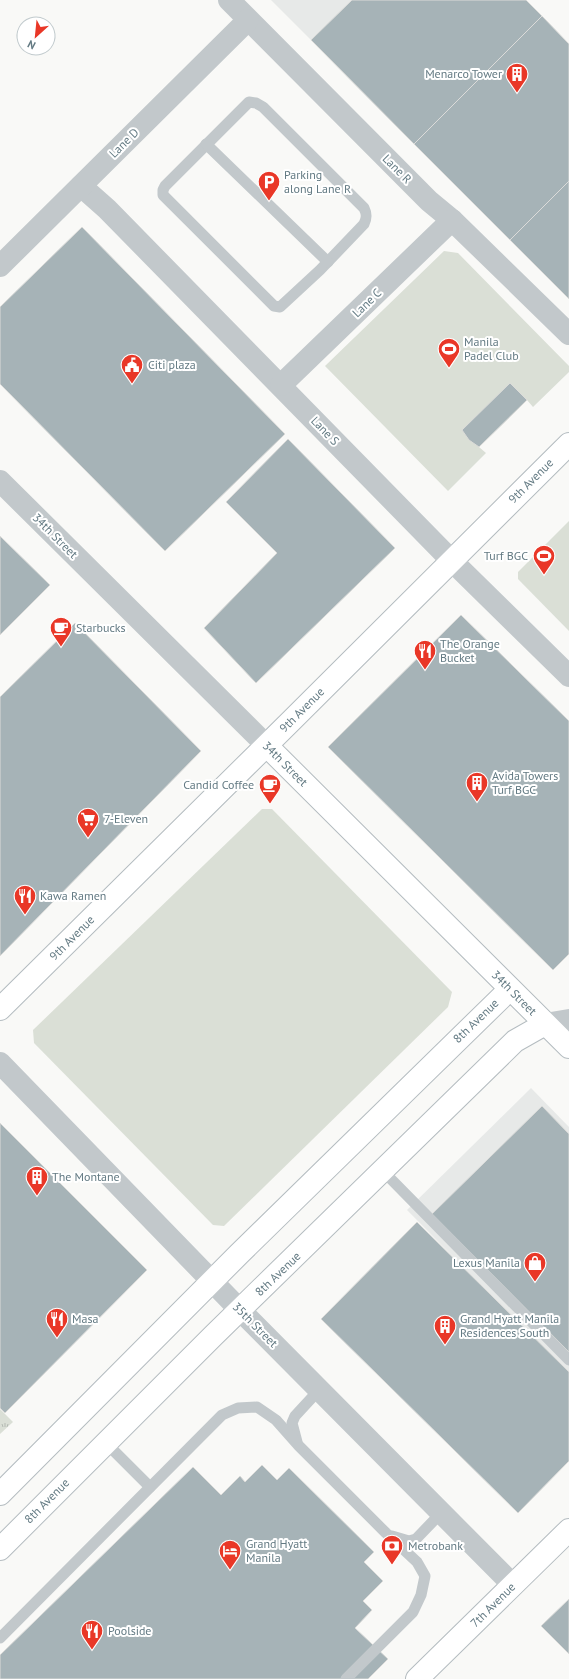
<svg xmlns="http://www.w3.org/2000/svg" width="569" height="1679" font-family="'PT Sans',sans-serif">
	<defs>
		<pattern id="park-tufts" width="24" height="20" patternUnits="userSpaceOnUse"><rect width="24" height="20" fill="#dadfd6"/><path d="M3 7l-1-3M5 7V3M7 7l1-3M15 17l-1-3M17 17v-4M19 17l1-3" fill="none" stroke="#b4bab3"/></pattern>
	</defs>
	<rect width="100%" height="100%" fill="#f9f9f7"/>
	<g fill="#e7e9e8">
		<path d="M 271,0 L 352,0 L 311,40 Z"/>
		<path d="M 531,1088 L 569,1127 L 569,1374 L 407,1210 Z"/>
	</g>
	<g fill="#dadfd6">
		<path d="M 444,251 L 458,253 L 569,366 L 569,372 L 533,407 L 527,400 L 479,447 L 486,453 L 448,491 L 325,366 Z"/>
		<path d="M 569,521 L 569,631 L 518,579 L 518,572 Z"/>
		<path d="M 262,809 L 272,809 L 452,992 L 448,1007 L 224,1226 L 213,1225 L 34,1043 L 33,1030 Z"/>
	</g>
	<path fill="url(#park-tufts)" d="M 0,1409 L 13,1422 L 0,1434 Z"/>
	<g fill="#a6b3b7" stroke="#dbdbd9">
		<path d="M 352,0 L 526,0 L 542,16 L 414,144 L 311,40 Z"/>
		<path d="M 542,16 L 569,44 L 569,181 L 510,240 L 414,144 Z"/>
		<path d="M 569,181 L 569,299 L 510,240 Z"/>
		<path d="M 82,227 L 285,434 L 165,551 L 0,384 L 0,307 Z"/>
		<path d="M 510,383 L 527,400 L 479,447 L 469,440 L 462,430 Z"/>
		<path d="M 288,439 L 395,548 L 256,683 L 204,628 L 277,553 L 226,502 Z"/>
		<path d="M 0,536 L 50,585 L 0,635 Z"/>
		<path d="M 461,615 L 569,721 L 569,954 L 553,970 L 328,747 Z"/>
		<path d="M 75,623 L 201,751 L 0,956 L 0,697 Z"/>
		<path d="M 542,1106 L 569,1134 L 569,1352 L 432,1214 Z"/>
		<path d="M 0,1123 L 147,1270 L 5,1413 L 0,1408 Z"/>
		<path d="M 417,1222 L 569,1372 L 569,1461 L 518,1513 L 321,1319 Z"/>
		<path d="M 262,1465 L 277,1480 L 289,1468 L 374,1552 L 364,1562 L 383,1581 L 363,1601 L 372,1610 L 355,1628 L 388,1659 L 368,1679 L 0,1679 L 0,1655 L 193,1467 L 221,1495 L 240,1476 L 245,1482 Z"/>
		<path d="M 569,1599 L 569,1654 L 541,1626 Z"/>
	</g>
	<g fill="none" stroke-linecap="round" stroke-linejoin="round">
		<g stroke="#b4bcc0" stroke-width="24">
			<g id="secondary">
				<path d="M 267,746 L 569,1047"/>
				<path d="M 0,1009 L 292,720 L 569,444"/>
				<path d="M 0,1494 L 239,1254 L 510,989"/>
				<path d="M 0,1549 L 214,1335 L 515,1041 L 545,1024"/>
				<path d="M 417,1679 L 569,1530"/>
			</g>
		</g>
		<g stroke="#c2c8cb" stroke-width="11">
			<path d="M 249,102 L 256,103 L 263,107 L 364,208 C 367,214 367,218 364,224 L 320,270 L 280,307 L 274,306 L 163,195 L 163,190 L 165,186 Z"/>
			<path d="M 206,144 L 328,262"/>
			<path d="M 383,1171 L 569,1360"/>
			<path d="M 297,1442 L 292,1423 L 295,1416 L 319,1390"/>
			<path d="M 106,1443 L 150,1487"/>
			<path d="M 392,1536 L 409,1541 L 416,1539 L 441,1513"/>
			<path d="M 0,1638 L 222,1415 L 238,1408 L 257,1407 L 276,1420 L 299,1446 L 386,1533 L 417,1562 L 425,1576 L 421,1595 L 413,1612 L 346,1679"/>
		</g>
		<g stroke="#c2c8cb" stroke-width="22">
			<path d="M 229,0 L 429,201 L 452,220 L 569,334"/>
			<path d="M 81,186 L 107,209 L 452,561 L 569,676"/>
			<path d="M 0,266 L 248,20"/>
			<path d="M 281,385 L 452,220"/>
			<path d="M 0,481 L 267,746"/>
			<path d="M 545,1024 L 569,1020"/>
			<path d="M 0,1063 L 240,1310 L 513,1585"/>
		</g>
		<use href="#secondary" stroke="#fff" stroke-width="22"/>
	</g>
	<defs>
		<g id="building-pin" transform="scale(1.15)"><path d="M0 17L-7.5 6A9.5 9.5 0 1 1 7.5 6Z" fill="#e93727" stroke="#fff"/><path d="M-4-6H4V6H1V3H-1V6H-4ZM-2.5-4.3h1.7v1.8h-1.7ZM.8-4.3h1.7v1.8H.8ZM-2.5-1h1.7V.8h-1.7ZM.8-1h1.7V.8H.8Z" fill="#fff"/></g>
		<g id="parking-pin" transform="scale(1.15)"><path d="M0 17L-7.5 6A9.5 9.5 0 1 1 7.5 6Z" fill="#e93727" stroke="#fff"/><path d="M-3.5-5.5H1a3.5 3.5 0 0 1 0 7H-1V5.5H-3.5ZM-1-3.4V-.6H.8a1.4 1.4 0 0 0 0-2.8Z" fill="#fff"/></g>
		<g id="stadium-pin" transform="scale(1.15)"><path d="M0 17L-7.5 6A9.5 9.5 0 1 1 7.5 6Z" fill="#e93727" stroke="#fff"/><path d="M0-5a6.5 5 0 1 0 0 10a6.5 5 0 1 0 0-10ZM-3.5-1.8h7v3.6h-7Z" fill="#fff"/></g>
		<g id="civic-pin" transform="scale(1.15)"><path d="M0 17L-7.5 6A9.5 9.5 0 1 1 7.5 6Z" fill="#e93727" stroke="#fff"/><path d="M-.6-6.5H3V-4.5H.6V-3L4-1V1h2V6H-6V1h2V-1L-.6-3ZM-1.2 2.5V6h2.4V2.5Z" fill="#fff"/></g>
		<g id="cafe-pin" transform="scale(1.15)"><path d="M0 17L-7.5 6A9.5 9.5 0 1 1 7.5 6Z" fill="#e93727" stroke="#fff"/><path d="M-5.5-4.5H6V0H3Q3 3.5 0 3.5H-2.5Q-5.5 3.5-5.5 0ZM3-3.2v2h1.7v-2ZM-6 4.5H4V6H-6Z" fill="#fff"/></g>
		<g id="restaurant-pin" transform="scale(1.15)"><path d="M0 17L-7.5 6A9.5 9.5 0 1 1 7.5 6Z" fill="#e93727" stroke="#fff"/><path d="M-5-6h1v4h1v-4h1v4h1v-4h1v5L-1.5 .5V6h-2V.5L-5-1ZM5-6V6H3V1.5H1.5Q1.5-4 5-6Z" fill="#fff"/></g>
		<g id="supermarket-pin" transform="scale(1.15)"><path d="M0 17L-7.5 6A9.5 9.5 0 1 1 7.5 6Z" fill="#e93727" stroke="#fff"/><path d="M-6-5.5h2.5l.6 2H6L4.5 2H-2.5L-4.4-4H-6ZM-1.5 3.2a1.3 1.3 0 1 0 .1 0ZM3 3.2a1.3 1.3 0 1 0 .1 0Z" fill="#fff"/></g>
		<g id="shop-pin" transform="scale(1.15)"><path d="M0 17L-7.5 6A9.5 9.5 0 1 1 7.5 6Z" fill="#e93727" stroke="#fff"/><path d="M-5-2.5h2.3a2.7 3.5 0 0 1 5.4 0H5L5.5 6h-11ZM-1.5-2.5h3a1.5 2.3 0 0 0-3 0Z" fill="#fff"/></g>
		<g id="bank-pin" transform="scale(1.15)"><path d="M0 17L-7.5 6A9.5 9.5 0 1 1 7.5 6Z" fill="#e93727" stroke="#fff"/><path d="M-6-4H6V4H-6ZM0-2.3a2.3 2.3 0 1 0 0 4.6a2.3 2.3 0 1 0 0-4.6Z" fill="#fff"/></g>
		<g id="hotel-pin" transform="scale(1.15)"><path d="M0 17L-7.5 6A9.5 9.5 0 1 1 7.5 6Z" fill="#e93727" stroke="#fff"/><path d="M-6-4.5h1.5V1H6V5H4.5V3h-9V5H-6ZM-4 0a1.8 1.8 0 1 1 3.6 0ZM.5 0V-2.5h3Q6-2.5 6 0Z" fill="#fff"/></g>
	</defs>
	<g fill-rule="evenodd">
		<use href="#building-pin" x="517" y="74"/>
		<use href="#parking-pin" x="269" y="182"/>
		<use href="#stadium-pin" x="449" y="349"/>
		<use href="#civic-pin" x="132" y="365"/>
		<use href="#stadium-pin" x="544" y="556"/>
		<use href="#cafe-pin" x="61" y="628"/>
		<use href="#restaurant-pin" x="425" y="651"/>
		<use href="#building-pin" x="477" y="783"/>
		<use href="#cafe-pin" x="270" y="785"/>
		<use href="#supermarket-pin" x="88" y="819"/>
		<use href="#restaurant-pin" x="25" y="896"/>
		<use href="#building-pin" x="37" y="1177"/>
		<use href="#shop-pin" x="535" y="1263"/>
		<use href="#restaurant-pin" x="57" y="1319"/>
		<use href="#building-pin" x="445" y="1326"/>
		<use href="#bank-pin" x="392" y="1546"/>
		<use href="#hotel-pin" x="230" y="1551"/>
		<use href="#restaurant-pin" x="92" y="1631"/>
	</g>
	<g text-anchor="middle" stroke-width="4" stroke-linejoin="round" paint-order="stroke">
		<g font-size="12" fill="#637a83" stroke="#fff" text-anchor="start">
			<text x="502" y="78" text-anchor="end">Menarco Tower</text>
			<text x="284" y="179">Parking<tspan x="284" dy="14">along Lane R</tspan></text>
			<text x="464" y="346">Manila<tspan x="464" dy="14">Padel Club</tspan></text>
			<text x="148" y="369">Citi plaza</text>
			<text x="528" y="560" text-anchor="end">Turf BGC</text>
			<text x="76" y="632">Starbucks</text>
			<text x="440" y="648">The Orange<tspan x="440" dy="14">Bucket</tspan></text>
			<text x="492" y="780">Avida Towers<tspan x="492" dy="14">Turf BGC</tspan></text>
			<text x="254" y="789" text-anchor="end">Candid Coffee</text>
			<text x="104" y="823">7-Eleven</text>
			<text x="40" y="900">Kawa Ramen</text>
			<text x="52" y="1181">The Montane</text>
			<text x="520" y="1267" text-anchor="end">Lexus Manila</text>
			<text x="72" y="1323">Masa</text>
			<text x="460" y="1323">Grand Hyatt Manila<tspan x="460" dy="14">Residences South</tspan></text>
			<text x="246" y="1548">Grand Hyatt<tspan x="246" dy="14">Manila</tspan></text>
			<text x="408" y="1550">Metrobank</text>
			<text x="108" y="1635">Poolside</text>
		</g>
		<g font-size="12" fill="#637a83" stroke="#fff">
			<text transform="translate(124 143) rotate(-45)" y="4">Lane D</text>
			<text transform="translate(397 169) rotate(45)" y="4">Lane R</text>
			<text transform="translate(367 303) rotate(-44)" y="4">Lane C</text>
			<text transform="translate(325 431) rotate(46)" y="4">Lane S</text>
			<text transform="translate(531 481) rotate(-45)" y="4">9th Avenue</text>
			<text transform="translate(55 536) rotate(45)" y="4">34th Street</text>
			<text transform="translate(302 710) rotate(-45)" y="4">9th Avenue</text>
			<text transform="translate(285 764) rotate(45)" y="4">34th Street</text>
			<text transform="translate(72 938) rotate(-45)" y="4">9th Avenue</text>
			<text transform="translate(514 993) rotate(45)" y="4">34th Street</text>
			<text transform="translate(476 1021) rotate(-44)" y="4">8th Avenue</text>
			<text transform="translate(278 1274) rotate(-44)" y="4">8th Avenue</text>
			<text transform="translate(255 1325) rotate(45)" y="4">35th Street</text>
			<text transform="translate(47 1501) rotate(-45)" y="4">8th Avenue</text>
			<text transform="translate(493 1605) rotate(-45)" y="4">7th Avenue</text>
		</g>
	</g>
	<g transform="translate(36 36) rotate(207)"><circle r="19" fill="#ffffff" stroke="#c1cacd"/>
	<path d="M0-3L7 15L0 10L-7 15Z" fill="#e93727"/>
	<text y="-6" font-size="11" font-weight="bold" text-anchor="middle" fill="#637a83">N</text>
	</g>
</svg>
